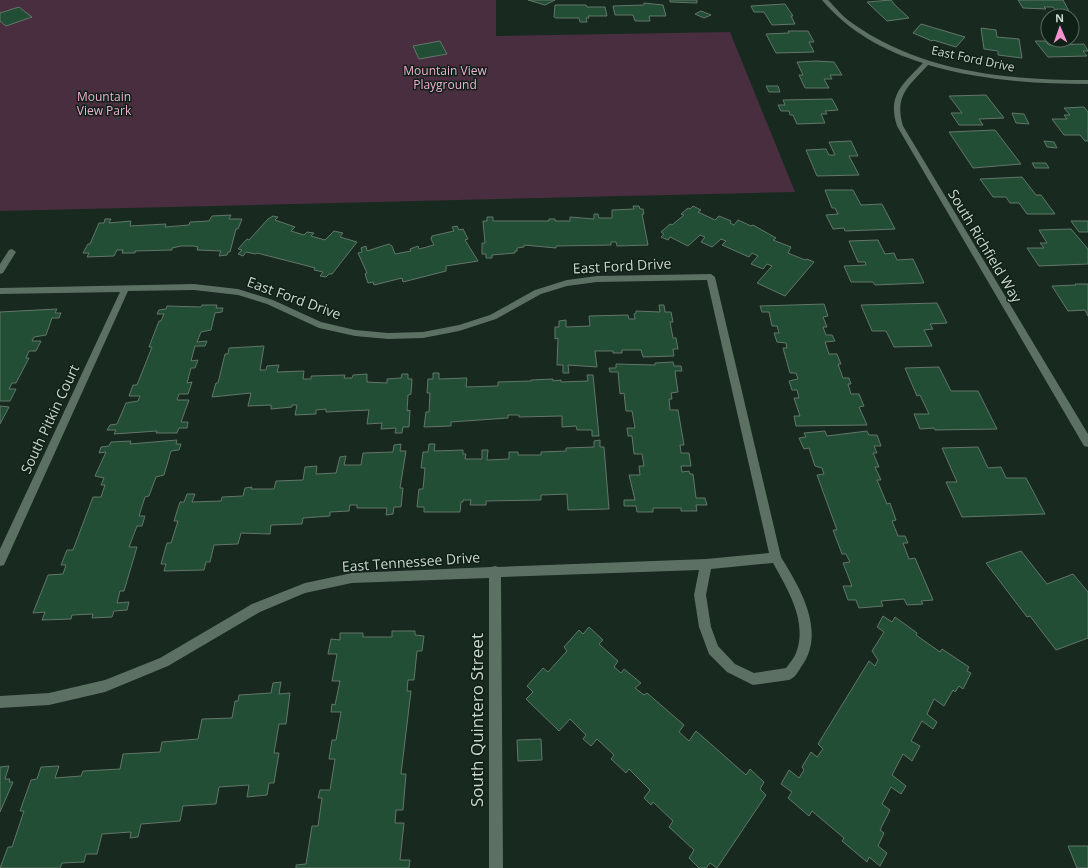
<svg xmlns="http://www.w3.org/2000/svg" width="1088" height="868" font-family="'Open Sans',sans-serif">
	<rect width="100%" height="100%" fill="#18291f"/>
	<path fill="#482e3e" d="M 0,0 L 496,0 L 496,36 L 730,32 L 795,192 L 0,211 Z"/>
	<g fill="#234e36" stroke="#627669">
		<path d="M 528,0 L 555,0 L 545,5 Z"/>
		<path d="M 670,0 L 697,0 L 697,3 L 670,2 Z"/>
		<path d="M 891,0 L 895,5 L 909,18 L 887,21 L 867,2 Z"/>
		<path d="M 1018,0 L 1063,0 L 1070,13 L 1057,12 L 1053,7 L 1044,7 L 1046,9 L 1023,8 Z"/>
		<path d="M 644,3 L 663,5 L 666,16 L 649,16 L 650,21 L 635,21 L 633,15 L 615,15 L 613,6 L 644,5 Z"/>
		<path d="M 785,4 L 793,16 L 791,16 L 795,24 L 772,25 L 764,12 L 754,12 L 751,6 Z"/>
		<path d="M 555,5 L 586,5 L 587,7 L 605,7 L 607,16 L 588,16 L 589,18 L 586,18 L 587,22 L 580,22 L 579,18 L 556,18 L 554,17 Z"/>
		<path d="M 19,7 L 32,17 L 6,26 L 0,21 L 0,13 Z"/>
		<path d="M 701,11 L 711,15 L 704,18 L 695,14 Z"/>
		<path d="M 921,24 L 965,37 L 956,47 L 933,40 L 932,41 L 913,33 Z"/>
		<path d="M 981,28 L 996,30 L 997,37 L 1019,39 L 1022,58 L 998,55 L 998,51 L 984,49 Z"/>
		<path d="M 788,31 L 808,31 L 814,42 L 809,42 L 814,52 L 776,53 L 766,34 L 789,33 Z"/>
		<path d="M 440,41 L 447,54 L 419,59 L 413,46 Z"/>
		<path d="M 1035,41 L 1045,41 L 1049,45 L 1084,44 L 1088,51 L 1083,51 L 1087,56 L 1048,57 Z"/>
		<path d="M 816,61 L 834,62 L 842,75 L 830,75 L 832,79 L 824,79 L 829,88 L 805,88 L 799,75 L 803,75 L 797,62 Z"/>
		<path d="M 766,86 L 778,86 L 780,92 L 769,92 Z"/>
		<path d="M 986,95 L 1004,118 L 979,119 L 983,125 L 959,125 L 951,113 L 962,113 L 949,96 Z"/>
		<path d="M 832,99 L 838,110 L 825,111 L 827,114 L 821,114 L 825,123 L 797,124 L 793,115 L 790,115 L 789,111 L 781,111 L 778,105 L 785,105 L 783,100 Z"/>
		<path d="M 1084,107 L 1088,112 L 1088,141 L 1085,141 L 1080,135 L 1064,135 L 1052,119 L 1067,119 L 1064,115 L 1070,115 L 1064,108 Z"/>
		<path d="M 1012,113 L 1024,114 L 1029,124 L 1016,123 Z"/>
		<path d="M 995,130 L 1021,164 L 973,168 L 949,132 Z"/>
		<path d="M 851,141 L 858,156 L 849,156 L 859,175 L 817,176 L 806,150 L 826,149 L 829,155 L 835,155 L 829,142 Z"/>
		<path d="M 1044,141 L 1054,142 L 1057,148 L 1047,147 Z"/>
		<path d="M 1032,163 L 1046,163 L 1049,168 L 1035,168 Z"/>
		<path d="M 1022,177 L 1036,195 L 1041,195 L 1055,214 L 1027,214 L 1019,203 L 1010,203 L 1006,197 L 993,197 L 980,179 Z"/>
		<path d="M 825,190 L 853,190 L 861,205 L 882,204 L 895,229 L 845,231 L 844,228 L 833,229 L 826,215 L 838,214 L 835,208 L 832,208 Z"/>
		<path d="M 633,206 L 639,206 L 640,209 L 643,209 L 644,214 L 642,214 L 648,245 L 617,246 L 616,242 L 611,242 L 611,245 L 556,246 L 556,248 L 524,245 L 524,247 L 517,248 L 517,251 L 515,251 L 515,253 L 492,255 L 492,258 L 486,258 L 486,254 L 482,254 L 482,243 L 485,243 L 483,221 L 487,221 L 487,217 L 493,217 L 493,221 L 549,221 L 549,219 L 555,219 L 555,221 L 570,221 L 570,217 L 594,219 L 594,214 L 598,214 L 599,218 L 612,218 L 612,210 L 634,209 Z"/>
		<path d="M 693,206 L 701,210 L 698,212 L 715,220 L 719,216 L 731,221 L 730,223 L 734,225 L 738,220 L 751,226 L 753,225 L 776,238 L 773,240 L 791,247 L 788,253 L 805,260 L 807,259 L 814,262 L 785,296 L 757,283 L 772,266 L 767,264 L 763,269 L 751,264 L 758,256 L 752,253 L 749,257 L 722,245 L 726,241 L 721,239 L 712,247 L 701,242 L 705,237 L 700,235 L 688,246 L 670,237 L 668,240 L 661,237 L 664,234 L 661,232 L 670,224 L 672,225 L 684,215 L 681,214 L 688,208 L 690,209 Z"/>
		<path d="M 231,215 L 229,219 L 242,219 L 238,229 L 236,229 L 230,252 L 228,252 L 227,255 L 219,256 L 221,251 L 197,250 L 198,247 L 193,246 L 181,246 L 172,248 L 172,250 L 135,251 L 135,253 L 122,253 L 123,250 L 117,250 L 114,256 L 87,257 L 89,253 L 83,253 L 88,244 L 90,244 L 99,223 L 104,223 L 105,219 L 111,219 L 109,223 L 131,221 L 130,226 L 166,224 L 165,227 L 189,225 L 190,222 L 209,221 L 212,216 Z"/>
		<path d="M 273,216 L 278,217 L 275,220 L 295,227 L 291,231 L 304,235 L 307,232 L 314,233 L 311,236 L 325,240 L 334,231 L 343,233 L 340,237 L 357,242 L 332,274 L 329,274 L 326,277 L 320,276 L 323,272 L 314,270 L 315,268 L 304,265 L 257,253 L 256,254 L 246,252 L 243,256 L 238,254 L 242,250 L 238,249 L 247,239 L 249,240 L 268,219 Z"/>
		<path d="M 1071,221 L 1088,221 L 1088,232 L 1079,232 Z"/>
		<path d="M 457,226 L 459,230 L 463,229 L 468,239 L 465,240 L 478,261 L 446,266 L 446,271 L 403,282 L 402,278 L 374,285 L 373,282 L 368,283 L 365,274 L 367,273 L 358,253 L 362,252 L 361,248 L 366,246 L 367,251 L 389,244 L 392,246 L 395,254 L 411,251 L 410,249 L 418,246 L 419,249 L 434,245 L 431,239 L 432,236 L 454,231 L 452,227 Z"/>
		<path d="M 1071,229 L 1088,249 L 1088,264 L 1039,266 L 1027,248 L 1044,248 L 1040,243 L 1047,243 L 1039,230 Z"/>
		<path d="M 878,240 L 885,254 L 894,253 L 897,260 L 913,259 L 924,283 L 875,285 L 873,282 L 851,282 L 844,266 L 866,265 L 865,262 L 858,262 L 849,241 Z"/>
		<path d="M 1075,284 L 1088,284 L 1088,316 L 1085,310 L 1068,311 L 1052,286 L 1076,285 Z"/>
		<path d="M 937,303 L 947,323 L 930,324 L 933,329 L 924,330 L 932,346 L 894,347 L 886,331 L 872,331 L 861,305 Z"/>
		<path d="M 824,304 L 828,316 L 823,317 L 827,327 L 823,327 L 826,335 L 832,335 L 835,341 L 825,342 L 829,354 L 837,354 L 841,364 L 838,364 L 843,378 L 849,378 L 851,384 L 848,384 L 851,394 L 859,394 L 864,406 L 859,407 L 867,425 L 796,426 L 794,416 L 800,416 L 794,398 L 799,398 L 797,390 L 792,390 L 789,381 L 798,379 L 796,373 L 790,373 L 783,348 L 787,348 L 786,343 L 777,342 L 774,333 L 779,333 L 777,326 L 772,326 L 769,312 L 762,312 L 760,306 Z"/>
		<path d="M 202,305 L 217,305 L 216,308 L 223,308 L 222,312 L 215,313 L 211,330 L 201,332 L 197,342 L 207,341 L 205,346 L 195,346 L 191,361 L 198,360 L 195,368 L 191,368 L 187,383 L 192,382 L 188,394 L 179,394 L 177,400 L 189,400 L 181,422 L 188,422 L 187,428 L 179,428 L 177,433 L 156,433 L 157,431 L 114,434 L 116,430 L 107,430 L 110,425 L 117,424 L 126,403 L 138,401 L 140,396 L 129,396 L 133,385 L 137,385 L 152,347 L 149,347 L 159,321 L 161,321 L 164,314 L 157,314 L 159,310 L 166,309 L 167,306 L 201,307 Z"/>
		<path d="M 659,305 L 664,305 L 665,312 L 671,312 L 673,322 L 670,322 L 673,338 L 676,338 L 678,349 L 673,349 L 674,356 L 643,357 L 641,350 L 622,350 L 622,353 L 613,353 L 613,351 L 595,351 L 597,367 L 568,365 L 569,373 L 563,373 L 563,365 L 557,365 L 558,338 L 555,339 L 555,327 L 559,327 L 559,321 L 566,320 L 566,327 L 590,326 L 589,316 L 628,315 L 629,319 L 635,319 L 634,314 L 636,313 L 636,311 L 660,312 Z"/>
		<path d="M 57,309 L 55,313 L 61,313 L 59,318 L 52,318 L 46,335 L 34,337 L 32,341 L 41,341 L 36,351 L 29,351 L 26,358 L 29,358 L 16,383 L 12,383 L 9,389 L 16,389 L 10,401 L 0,401 L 0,312 Z"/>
		<path d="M 264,346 L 260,370 L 266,370 L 267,366 L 279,365 L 277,372 L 304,371 L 303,379 L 311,379 L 311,376 L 345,375 L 344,378 L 352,378 L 353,375 L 367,374 L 367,382 L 387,383 L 387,379 L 401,378 L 402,374 L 408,374 L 408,379 L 412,379 L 411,394 L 408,395 L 407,411 L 410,410 L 409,427 L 403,427 L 402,433 L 395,433 L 396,428 L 381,429 L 382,423 L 367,424 L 369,410 L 326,412 L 326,409 L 316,410 L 316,414 L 295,415 L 297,405 L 292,405 L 292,407 L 271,409 L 271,405 L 248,406 L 251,393 L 212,397 L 216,383 L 218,383 L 225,354 L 228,354 L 229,348 Z"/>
		<path d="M 673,362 L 674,366 L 681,366 L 682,371 L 675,371 L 678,392 L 671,393 L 672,399 L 669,399 L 670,410 L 678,410 L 684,445 L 680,445 L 681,453 L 689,453 L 691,466 L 681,466 L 682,472 L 689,471 L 690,474 L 693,474 L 696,498 L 705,498 L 707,505 L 696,505 L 697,511 L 681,511 L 681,508 L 653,508 L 653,512 L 637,512 L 636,506 L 624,506 L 624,500 L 635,500 L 629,475 L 640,475 L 639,466 L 644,466 L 642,454 L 634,454 L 632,436 L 628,436 L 627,428 L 635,428 L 632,411 L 626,411 L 624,393 L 620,394 L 618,372 L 610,372 L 609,368 L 616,368 L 616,364 L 655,365 L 655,363 Z"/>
		<path d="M 939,367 L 951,391 L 978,391 L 997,429 L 935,430 L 934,428 L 920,429 L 914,414 L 929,414 L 920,395 L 917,396 L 905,368 Z"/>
		<path d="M 433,373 L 439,373 L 439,379 L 467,378 L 466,387 L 498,386 L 498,382 L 531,381 L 531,380 L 553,379 L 553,381 L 561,380 L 561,382 L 588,381 L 587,375 L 593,375 L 599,436 L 592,436 L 592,430 L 577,430 L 576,426 L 562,427 L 562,416 L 519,417 L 519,415 L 508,415 L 508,418 L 451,422 L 451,426 L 424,427 L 426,412 L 429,412 L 430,393 L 427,393 L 428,379 L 433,379 Z"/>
		<path d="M 0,406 L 9,407 L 0,424 Z"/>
		<path d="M 825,431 L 827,436 L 867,431 L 869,435 L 877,435 L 881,446 L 874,446 L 877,453 L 873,453 L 879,467 L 875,467 L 881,480 L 877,480 L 887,504 L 890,503 L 896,520 L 892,521 L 898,536 L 905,536 L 908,543 L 903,543 L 909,559 L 915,558 L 933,600 L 921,601 L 923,604 L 907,605 L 904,599 L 881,601 L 883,606 L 859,608 L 856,600 L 848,600 L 843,586 L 852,586 L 843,563 L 850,562 L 846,554 L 842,554 L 833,530 L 837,530 L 817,475 L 824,474 L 822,468 L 815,466 L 809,448 L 804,449 L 799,438 L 806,437 L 804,433 Z"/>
		<path d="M 177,440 L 176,444 L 181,444 L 179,450 L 171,451 L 164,475 L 156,477 L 149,496 L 145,497 L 139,516 L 145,516 L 142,526 L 137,526 L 129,547 L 137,547 L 124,591 L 120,591 L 117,603 L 129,602 L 127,610 L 114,611 L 112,617 L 92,618 L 93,614 L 72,615 L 71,619 L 42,620 L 45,612 L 33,613 L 48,575 L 63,574 L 66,565 L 61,565 L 67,550 L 73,550 L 93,497 L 101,497 L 105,485 L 101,485 L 104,478 L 95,476 L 106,452 L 99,453 L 101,447 L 109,446 L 111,442 L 131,441 L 130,444 Z"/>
		<path d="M 600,440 L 600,447 L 604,447 L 609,509 L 568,510 L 567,494 L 541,495 L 541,500 L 486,501 L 486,505 L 470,505 L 471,500 L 463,500 L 463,502 L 461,502 L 460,512 L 424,512 L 424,507 L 417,507 L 419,489 L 423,489 L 425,468 L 421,468 L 423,452 L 428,452 L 429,444 L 435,444 L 434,451 L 463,450 L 463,454 L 466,454 L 465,459 L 482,459 L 482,450 L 488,450 L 487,460 L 509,459 L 509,452 L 518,452 L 518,455 L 541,455 L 541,452 L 566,451 L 566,448 L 594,447 L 594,441 Z"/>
		<path d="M 401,444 L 400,451 L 406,451 L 400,488 L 403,488 L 401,507 L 394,507 L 393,514 L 386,515 L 387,508 L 357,508 L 357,505 L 350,505 L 349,511 L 330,512 L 330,516 L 303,518 L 302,524 L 271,525 L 270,534 L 241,533 L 238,544 L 214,545 L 210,562 L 206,562 L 204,570 L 164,571 L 166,564 L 161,564 L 167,543 L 171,543 L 178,521 L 174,521 L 180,502 L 184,502 L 187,494 L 195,494 L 192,502 L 221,501 L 222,497 L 243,496 L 245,488 L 252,487 L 251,489 L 274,489 L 276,481 L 303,480 L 305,467 L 317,466 L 316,474 L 336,473 L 340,457 L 346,456 L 344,465 L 361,465 L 363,453 L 393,452 L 394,445 Z"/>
		<path d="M 978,447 L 988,468 L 1001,467 L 1006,478 L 1026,478 L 1045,514 L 962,517 L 946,482 L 957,482 L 942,448 Z"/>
		<path d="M 1021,551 L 1047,584 L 1073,574 L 1088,592 L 1088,638 L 1056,650 L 1030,616 L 1027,617 L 986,563 Z"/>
		<path d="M 883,616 L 892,622 L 895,617 L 917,633 L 916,635 L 940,652 L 942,649 L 969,667 L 967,671 L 971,673 L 963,689 L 959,686 L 955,692 L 953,690 L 944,706 L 934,699 L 927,714 L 937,722 L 933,729 L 922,721 L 911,741 L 920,746 L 912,761 L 903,754 L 892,775 L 906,786 L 901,794 L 891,787 L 882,804 L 890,810 L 880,830 L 884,833 L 878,846 L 887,853 L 880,866 L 869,857 L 867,862 L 842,841 L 844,838 L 812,811 L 809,816 L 788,798 L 792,792 L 781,784 L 789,770 L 799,778 L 804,770 L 802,767 L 811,752 L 817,757 L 823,749 L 818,744 L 869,661 L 875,666 L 878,660 L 872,651 L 884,632 L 877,627 Z"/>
		<path d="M 589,627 L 603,640 L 599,644 L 618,661 L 614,667 L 621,673 L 624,669 L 641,683 L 635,688 L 644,695 L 647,693 L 684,725 L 679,732 L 689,741 L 696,731 L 746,775 L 750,769 L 764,782 L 760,789 L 766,795 L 717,868 L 710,863 L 706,868 L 699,868 L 689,858 L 694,850 L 669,827 L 673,821 L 653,802 L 651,805 L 644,798 L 650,790 L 629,769 L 626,773 L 611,759 L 614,755 L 597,739 L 591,746 L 583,739 L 586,735 L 570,719 L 559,731 L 526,699 L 533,692 L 527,686 L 543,668 L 548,672 L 567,651 L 564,647 L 579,630 L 583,634 Z"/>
		<path d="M 392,631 L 415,631 L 415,635 L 424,636 L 422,651 L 417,651 L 414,680 L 408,680 L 407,691 L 411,691 L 401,774 L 406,774 L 403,810 L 396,810 L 395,823 L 404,823 L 400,860 L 410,860 L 409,868 L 296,868 L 296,865 L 306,864 L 312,826 L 318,826 L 322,798 L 318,798 L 320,790 L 330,790 L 335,759 L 329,759 L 332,740 L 336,740 L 341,712 L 331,712 L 332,704 L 335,705 L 340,681 L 332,681 L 337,654 L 328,654 L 331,639 L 340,640 L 340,633 L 363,633 L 363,637 L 392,637 Z"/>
		<path d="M 281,682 L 279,694 L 290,693 L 286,724 L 279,724 L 274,753 L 279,753 L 274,783 L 269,783 L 267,795 L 247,797 L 249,785 L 219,787 L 216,804 L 183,806 L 180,821 L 141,824 L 138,837 L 130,838 L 131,832 L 102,834 L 97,854 L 86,854 L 84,862 L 62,863 L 60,868 L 0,868 L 8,847 L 12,847 L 24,811 L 20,811 L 31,780 L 37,779 L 41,767 L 59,766 L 55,778 L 81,776 L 83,771 L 120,769 L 123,754 L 160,752 L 162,742 L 198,739 L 202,719 L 232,718 L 235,701 L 238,701 L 239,695 L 271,693 L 273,683 Z"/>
		<path d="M 541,739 L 542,760 L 518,761 L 517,740 Z"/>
		<path d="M 9,766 L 5,779 L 10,779 L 9,782 L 13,782 L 0,812 L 0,767 Z"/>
		<path d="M 1068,846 L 1088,846 L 1088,868 L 1077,868 Z"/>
	</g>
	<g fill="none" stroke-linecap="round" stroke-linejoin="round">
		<g fill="#5d7064" fill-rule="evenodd">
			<path d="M 822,0 L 828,0 C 836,8 843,17 852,23 C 921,72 1006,80 1088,80 L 1088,84 C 1034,84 980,80 928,65 C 909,86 894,95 903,126 L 1088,434 L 1088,447 L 1084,446 L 897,126 C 887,95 903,84 923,63 C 884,51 848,31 822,0 Z"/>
			<path d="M 12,249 L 16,252 L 3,273 L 0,274 L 0,264 L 9,250 Z"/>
			<path d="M 711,274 L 715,277 L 781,557 C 800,588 827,632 801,667 C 798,672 795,678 789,680 L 753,685 L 727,672 L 709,654 L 699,627 L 694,595 L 699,570 L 501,577 L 503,868 L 489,868 L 489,578 L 352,583 L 305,593 L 260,612 L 168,666 L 105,692 L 49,705 L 0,708 L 0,696 L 49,693 L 105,680 L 160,658 L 252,604 L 305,583 L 352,573 L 491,567 L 495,566 L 498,567 L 706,559 L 769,553 L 707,280 L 597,282 L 567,286 L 541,294 L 496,319 L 459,331 L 423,338 L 388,339 L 355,336 L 319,328 L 267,304 L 238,295 L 194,290 L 128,291 L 4,565 L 0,566 L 0,549 L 120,292 L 0,294 L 0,288 L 194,284 L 238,289 L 273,300 L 321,322 L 355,330 L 388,333 L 423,332 L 459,325 L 490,315 L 535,290 L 567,280 L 597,276 ZM 773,563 C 788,590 808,622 796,653 C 794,658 789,664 786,668 L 754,673 L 735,664 L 718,646 L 711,627 L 706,595 L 711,569 Z"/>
		</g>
	</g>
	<g text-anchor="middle" stroke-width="3" stroke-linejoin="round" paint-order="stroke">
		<g font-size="12" fill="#cdd8d1" stroke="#0f2016">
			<text transform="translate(973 59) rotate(12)" y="4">East Ford Drive</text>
		</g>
		<g font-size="12" fill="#f3b0d7" stroke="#0f2016">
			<text x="445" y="75">Mountain View<tspan x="445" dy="14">Playground</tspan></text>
			<text x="104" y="101">Mountain<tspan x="104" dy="14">View Park</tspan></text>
		</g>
		<g font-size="14" fill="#cdd8d1" stroke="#0f2016">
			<text transform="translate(985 246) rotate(59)" y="5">South Richfield Way</text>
			<text transform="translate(622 266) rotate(-3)" y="5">East Ford Drive</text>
			<text transform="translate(294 298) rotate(20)" y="5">East Ford Drive</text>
			<text transform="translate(50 419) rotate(-65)" y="5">South Pitkin Court</text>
			<text transform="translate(411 562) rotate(-4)" y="5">East Tennessee Drive</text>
		</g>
		<g font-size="17" fill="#cdd8d1" stroke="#0f2016">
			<text transform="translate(477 720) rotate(-90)" y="6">South Quintero Street</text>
		</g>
	</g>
	<g transform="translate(1060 28) rotate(358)"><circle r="19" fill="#0f2016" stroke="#5b6a61"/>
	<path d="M0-3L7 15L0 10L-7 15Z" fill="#f690cf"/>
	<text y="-6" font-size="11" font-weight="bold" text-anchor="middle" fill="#cdd8d1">N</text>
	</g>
</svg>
